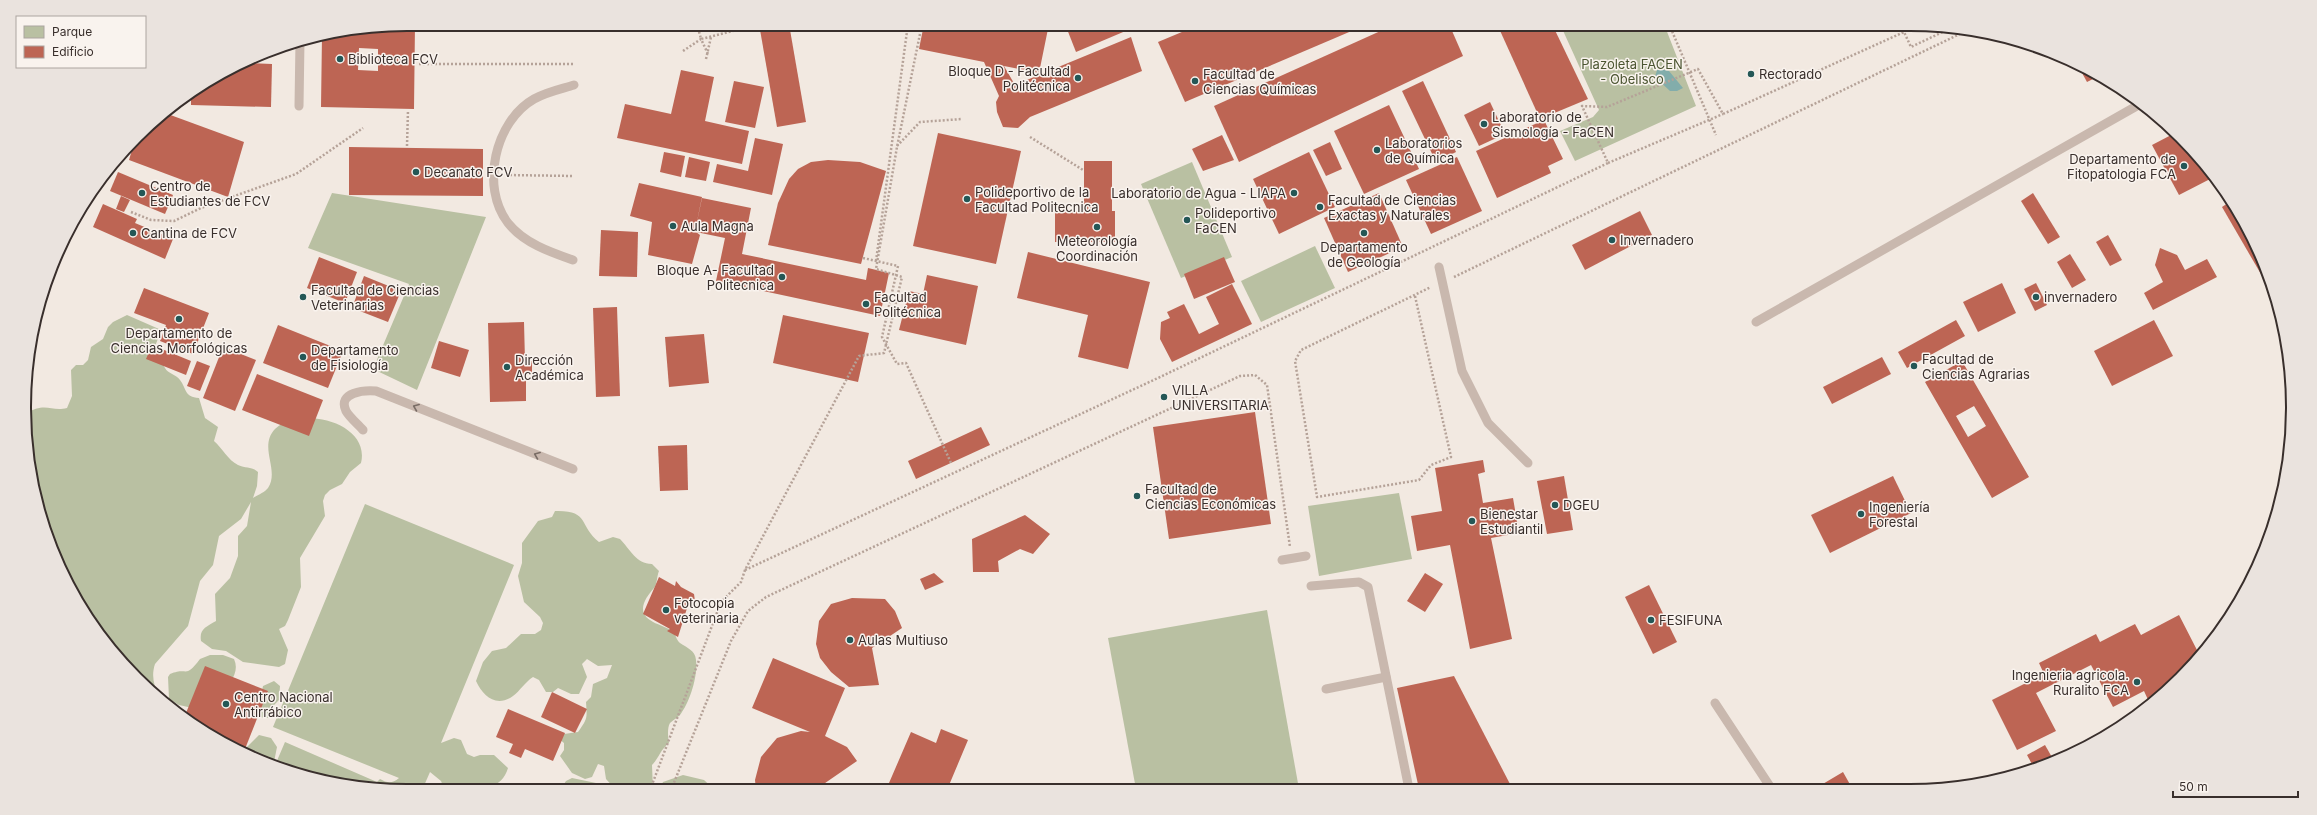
<svg xmlns="http://www.w3.org/2000/svg" width="2317" height="815" font-family="Inter,sans-serif">
	<rect width="100%" height="100%" fill="#f2e9e1"/>
	<g fill="#b9c0a2">
		<path d="M 1560,24 L 1664,24 L 1696,106 L 1575,161 L 1560,131 L 1593,117 L 1599,110 Z"/>
		<path d="M 1192,162 L 1232,257 L 1181,278 L 1141,184 Z"/>
		<path d="M 332,193 L 486,217 L 417,390 L 373,369 L 409,284 L 308,248 Z"/>
		<path d="M 1315,246 L 1335,288 L 1261,322 L 1241,281 Z"/>
		<path d="M 127,315 L 159,329 L 159,336 L 154,349 C 158,355 161,362 165,368 C 168,374 176,374 180,380 C 187,389 184,397 199,398 L 205,418 L 218,427 L 214,441 C 222,448 228,460 238,465 C 246,469 252,466 258,472 L 257,486 L 253,498 C 258,495 265,492 268,488 C 280,470 258,447 275,429 C 299,405 371,422 361,463 L 350,472 L 342,484 L 330,490 L 325,495 L 323,501 L 325,516 L 300,558 L 301,587 L 288,620 L 285,626 L 279,629 L 288,650 L 285,664 L 279,667 L 243,662 L 226,651 L 212,649 L 201,641 C 199,629 206,627 216,621 L 215,594 L 230,578 L 238,556 L 238,536 L 247,526 L 251,502 L 241,519 L 219,536 L 213,565 L 200,581 L 188,626 L 155,664 C 151,676 154,686 159,697 L 136,679 L 89,621 L 37,507 L 25,432 L 25,414 C 46,401 50,412 67,408 L 72,396 L 71,370 L 76,365 L 83,365 L 88,360 L 91,347 L 103,339 L 108,327 L 113,322 Z"/>
		<path d="M 1399,493 L 1412,559 L 1319,576 L 1308,506 Z"/>
		<path d="M 365,504 L 514,565 L 441,743 L 454,738 L 461,740 L 467,754 L 474,757 L 480,755 L 494,755 L 508,768 C 500,795 468,791 445,791 L 441,781 L 430,772 L 423,788 L 417,786 L 422,791 L 408,791 L 308,778 L 276,763 L 285,742 L 377,782 L 380,779 C 387,783 392,784 399,778 L 273,727 Z"/>
		<path d="M 555,511 C 590,510 578,525 599,542 L 613,537 L 620,539 C 630,549 636,564 652,564 L 659,571 C 657,575 657,585 654,588 C 646,597 636,611 650,620 C 657,625 665,626 672,631 C 676,634 676,640 680,643 C 687,648 695,650 696,660 C 698,676 690,702 680,715 C 677,718 673,720 670,723 C 667,728 668,738 669,743 C 660,750 659,758 652,765 L 653,790 L 617,791 L 606,779 L 604,766 L 598,764 L 592,777 L 585,779 L 572,773 L 560,756 L 564,750 L 564,743 L 558,738 L 564,734 L 578,732 C 588,718 587,718 586,702 L 591,697 L 593,684 L 607,678 L 612,665 L 598,666 L 587,659 L 582,664 L 587,677 L 579,694 L 571,694 L 558,688 L 553,692 L 546,692 L 539,680 L 533,677 C 525,682 520,691 513,696 C 496,708 483,696 476,681 L 483,662 L 492,651 L 506,648 L 521,634 L 535,634 L 541,630 L 543,623 L 540,617 L 524,602 L 518,576 L 522,563 L 522,543 L 538,521 L 552,517 Z"/>
		<path d="M 1267,610 L 1299,789 L 1136,789 L 1108,638 Z"/>
		<path d="M 210,655 L 223,655 L 234,659 C 244,681 211,698 197,709 L 179,705 L 169,699 L 168,677 L 170,674 C 189,666 184,680 200,659 Z"/>
		<path d="M 274,681 L 280,686 L 279,700 L 271,708 L 268,718 L 259,717 L 257,715 L 263,686 Z"/>
		<path d="M 259,735 L 271,738 L 277,747 L 274,762 L 245,749 Z"/>
		<path d="M 683,775 L 704,780 L 715,790 L 659,790 L 663,782 Z"/>
		<path d="M 572,778 L 596,783 L 603,791 L 563,791 L 562,787 L 566,781 Z"/>
	</g>
	<path fill="#82adab" d="M 1661,69 L 1669,71 L 1683,88 L 1677,91 L 1670,91 L 1655,77 L 1657,70 Z"/>
	<g fill="#bd6554" fill-rule="evenodd">
		<path d="M 415,24 L 414,109 L 321,107 L 322,35 L 333,31 ZM 359,48 L 378,49 L 378,71 L 358,70 Z"/>
		<path d="M 759,24 L 789,24 L 806,122 L 777,127 Z"/>
		<path d="M 924,24 L 1049,24 L 1039,73 L 1004,66 L 1015,85 L 1131,37 L 1142,71 L 1030,117 L 1018,128 L 1003,127 L 997,112 L 996,102 L 999,96 L 984,62 L 919,49 Z"/>
		<path d="M 1065,24 L 1133,24 L 1135,27 L 1076,52 Z"/>
		<path d="M 1201,24 L 1368,24 L 1185,102 L 1158,42 Z"/>
		<path d="M 1396,24 L 1449,24 L 1463,56 L 1239,162 L 1214,106 Z"/>
		<path d="M 1497,24 L 1552,24 L 1588,99 L 1540,119 Z"/>
		<path d="M 2076,62 L 2079,63 L 2099,76 L 2087,82 Z"/>
		<path d="M 244,63 L 272,64 L 271,107 L 191,105 L 191,97 Z"/>
		<path d="M 681,70 L 714,77 L 705,121 L 749,131 L 742,164 L 617,138 L 625,104 L 671,114 Z"/>
		<path d="M 734,81 L 764,87 L 755,128 L 725,122 Z"/>
		<path d="M 1423,81 L 1456,152 L 1436,162 L 1402,91 Z"/>
		<path d="M 1490,102 L 1505,134 L 1479,146 L 1464,115 Z"/>
		<path d="M 1389,105 L 1419,169 L 1364,194 L 1334,131 Z"/>
		<path d="M 165,113 L 244,142 L 228,197 L 129,160 L 135,140 L 154,119 Z"/>
		<path d="M 1544,120 L 1563,159 L 1548,166 L 1551,173 L 1497,198 L 1476,151 Z"/>
		<path d="M 938,133 L 1021,151 L 996,264 L 913,246 Z"/>
		<path d="M 2175,133 L 2198,154 L 2214,177 L 2179,195 L 2152,145 Z"/>
		<path d="M 1222,135 L 1234,160 L 1203,171 L 1192,149 Z"/>
		<path d="M 755,138 L 783,144 L 772,195 L 713,182 L 717,164 L 748,171 Z"/>
		<path d="M 1330,142 L 1342,169 L 1326,176 L 1313,150 Z"/>
		<path d="M 349,147 L 483,149 L 483,196 L 349,195 Z"/>
		<path d="M 664,152 L 685,156 L 681,177 L 660,172 Z"/>
		<path d="M 1309,152 L 1335,207 L 1279,234 L 1253,179 Z"/>
		<path d="M 689,157 L 710,162 L 706,181 L 685,177 Z"/>
		<path d="M 1457,157 L 1482,211 L 1431,234 L 1406,180 Z"/>
		<path d="M 828,160 L 860,162 L 886,171 L 861,264 L 768,245 L 778,203 L 789,179 L 798,169 L 811,162 Z"/>
		<path d="M 1084,161 L 1112,161 L 1112,211 L 1115,211 L 1115,242 L 1055,242 L 1055,213 L 1084,211 Z"/>
		<path d="M 118,172 L 173,195 L 165,214 L 110,191 Z"/>
		<path d="M 639,183 L 702,197 L 695,231 L 702,198 L 751,208 L 742,254 L 866,280 L 868,268 L 889,273 L 880,316 L 716,281 L 725,238 L 696,232 L 700,235 L 692,264 L 648,255 L 652,222 L 630,216 Z"/>
		<path d="M 1379,193 L 1403,247 L 1348,272 L 1324,218 Z"/>
		<path d="M 2033,193 L 2060,237 L 2048,244 L 2021,201 Z"/>
		<path d="M 121,196 L 130,200 L 124,212 L 116,209 Z"/>
		<path d="M 2231,201 L 2242,216 L 2273,284 L 2276,300 L 2222,207 Z"/>
		<path d="M 103,204 L 137,219 L 135,223 L 173,239 L 165,259 L 93,227 Z"/>
		<path d="M 1640,211 L 1652,235 L 1585,270 L 1572,245 Z"/>
		<path d="M 601,230 L 638,232 L 637,277 L 599,276 Z"/>
		<path d="M 2108,235 L 2122,260 L 2110,266 L 2096,242 Z"/>
		<path d="M 2160,248 L 2177,255 L 2185,270 L 2207,259 L 2217,277 L 2153,310 L 2144,293 L 2163,282 L 2155,265 Z"/>
		<path d="M 1028,252 L 1150,282 L 1128,369 L 1078,357 L 1088,315 L 1017,298 Z"/>
		<path d="M 2070,254 L 2086,280 L 2072,288 L 2057,262 Z"/>
		<path d="M 319,257 L 357,272 L 345,303 L 307,288 Z"/>
		<path d="M 1224,257 L 1235,282 L 1194,299 L 1184,274 Z"/>
		<path d="M 927,275 L 978,286 L 966,345 L 899,330 L 909,291 L 923,294 Z"/>
		<path d="M 364,276 L 401,291 L 388,322 L 352,308 Z"/>
		<path d="M 2002,283 L 2016,313 L 1978,332 L 1963,302 Z"/>
		<path d="M 2036,283 L 2047,305 L 2035,311 L 2024,289 Z"/>
		<path d="M 1232,284 L 1252,324 L 1172,362 L 1160,339 L 1161,322 L 1170,318 L 1167,312 L 1184,304 L 1199,334 L 1219,324 L 1206,297 Z"/>
		<path d="M 144,288 L 209,313 L 193,354 L 160,341 L 166,325 L 134,313 Z"/>
		<path d="M 617,307 L 620,396 L 596,397 L 593,308 Z"/>
		<path d="M 783,315 L 869,333 L 858,382 L 773,363 Z"/>
		<path d="M 1956,320 L 1965,336 L 1907,368 L 1898,352 Z"/>
		<path d="M 2154,320 L 2173,356 L 2112,386 L 2094,351 Z"/>
		<path d="M 524,322 L 525,361 L 532,361 L 532,373 L 526,373 L 526,401 L 490,402 L 488,323 Z"/>
		<path d="M 278,325 L 343,351 L 328,388 L 263,363 Z"/>
		<path d="M 704,334 L 709,383 L 669,387 L 665,337 Z"/>
		<path d="M 439,341 L 469,350 L 460,377 L 431,368 Z"/>
		<path d="M 152,345 L 191,361 L 186,375 L 146,359 Z"/>
		<path d="M 223,347 L 256,360 L 235,411 L 203,398 Z"/>
		<path d="M 1882,357 L 1891,374 L 1832,404 L 1823,387 Z"/>
		<path d="M 197,361 L 210,366 L 200,391 L 187,386 Z"/>
		<path d="M 1962,361 L 2029,477 L 1992,498 L 1925,382 ZM 1974,406 L 1986,426 L 1968,437 L 1956,416 Z"/>
		<path d="M 257,374 L 323,400 L 309,436 L 242,410 Z"/>
		<path d="M 1255,412 L 1271,524 L 1169,539 L 1153,427 Z"/>
		<path d="M 981,427 L 990,445 L 916,479 L 908,461 Z"/>
		<path d="M 687,445 L 688,490 L 660,491 L 658,446 Z"/>
		<path d="M 1483,460 L 1485,472 L 1478,474 L 1483,503 L 1513,498 L 1519,533 L 1491,538 L 1512,639 L 1470,649 L 1450,545 L 1417,551 L 1411,516 L 1442,511 L 1435,468 Z"/>
		<path d="M 1564,476 L 1573,530 L 1547,534 L 1537,481 Z"/>
		<path d="M 1893,476 L 1911,513 L 1830,553 L 1811,515 Z"/>
		<path d="M 1025,515 L 1050,534 L 1033,554 L 1020,549 L 998,561 L 999,572 L 973,572 L 972,539 Z"/>
		<path d="M 934,573 L 944,582 L 925,590 L 920,579 Z"/>
		<path d="M 1425,573 L 1443,584 L 1425,612 L 1407,601 Z"/>
		<path d="M 659,577 L 675,586 L 676,581 L 681,587 L 694,594 L 695,601 L 688,605 L 678,637 L 667,631 L 670,629 L 643,614 Z"/>
		<path d="M 1649,585 L 1677,642 L 1653,654 L 1625,597 Z"/>
		<path d="M 852,598 L 885,599 L 895,611 L 902,628 L 872,648 L 879,685 L 849,687 L 831,672 L 820,658 L 816,644 L 819,621 L 831,604 Z"/>
		<path d="M 2179,615 L 2198,652 L 2163,696 L 2150,704 L 2144,691 L 2113,707 L 2091,665 L 2036,693 L 2056,731 L 2017,750 L 1992,700 L 2044,674 L 2039,663 L 2096,634 L 2100,642 L 2135,624 L 2141,635 Z"/>
		<path d="M 773,658 L 845,688 L 825,736 L 847,747 L 857,761 L 815,790 L 756,790 L 755,780 L 761,757 L 777,738 L 801,731 L 810,732 L 752,708 Z"/>
		<path d="M 205,666 L 268,691 L 245,749 L 194,726 L 184,718 Z"/>
		<path d="M 1454,676 L 1510,784 L 1501,789 L 1419,789 L 1397,688 Z"/>
		<path d="M 552,692 L 587,709 L 575,733 L 541,717 Z"/>
		<path d="M 508,709 L 565,733 L 553,761 L 525,749 L 521,758 L 509,753 L 513,744 L 496,737 Z"/>
		<path d="M 941,729 L 968,740 L 947,790 L 886,790 L 911,732 L 936,743 Z"/>
		<path d="M 2045,745 L 2053,759 L 2033,766 L 2027,755 Z"/>
		<path d="M 1843,772 L 1852,788 L 1816,788 Z"/>
		<path d="M 526,783 L 545,791 L 522,791 Z"/>
	</g>
	<g fill="none" stroke-linecap="round" stroke-linejoin="round">
		<g stroke="#b5a298" stroke-width="2.5" stroke-dasharray="2 2" stroke-linecap="butt">
			<path d="M 697,24 L 701,39 L 741,29"/>
			<path d="M 1669,24 L 1716,135"/>
			<path d="M 1901,24 L 1904,32"/>
			<path d="M 683,51 L 701,39 L 708,54"/>
			<path d="M 706,59 L 711,37"/>
			<path d="M 419,64 L 574,64"/>
			<path d="M 1030,137 L 1083,170"/>
			<path d="M 407,146 L 408,110"/>
			<path d="M 897,146 L 920,122 L 962,119"/>
			<path d="M 1608,163 L 1723,114"/>
			<path d="M 506,175 L 574,176"/>
			<path d="M 131,212 L 151,220 L 174,221 L 201,208 L 296,174 L 363,128"/>
			<path d="M 863,258 L 898,266 L 882,337 L 897,364 L 906,363 L 951,463"/>
			<path d="M 876,261 L 908,24"/>
			<path d="M 1454,277 L 1966,31"/>
			<path d="M 1415,296 L 1451,457 L 1431,465 L 1419,480 L 1317,497 L 1295,361 L 1301,350 L 1431,287"/>
			<path d="M 745,570 L 1158,378 L 1608,163 L 1582,106 L 1607,107 L 1698,69 L 1723,114 L 1904,32 L 1911,47 L 1949,29"/>
			<path d="M 650,790 L 721,602 L 741,582 L 745,570 L 859,356 L 884,353 L 902,277 L 876,269 L 897,147 L 922,24"/>
			<path d="M 671,790 L 731,641 L 748,611 L 766,597 L 1240,376 L 1255,375 L 1267,385 L 1290,547"/>
		</g>
		<g stroke="#c9b8ae" stroke-width="9">
			<path d="M 299,106 L 300,41"/>
			<path d="M 573,260 C 550,252 524,243 508,223 C 480,187 495,121 534,99 C 546,92 561,89 574,85"/>
			<path d="M 1439,267 L 1462,371 L 1488,423 L 1528,463"/>
			<path d="M 1756,322 L 2142,103"/>
			<path d="M 363,430 C 358,424 350,418 346,411 C 337,392 365,390 376,391 L 573,469"/>
			<path d="M 1282,560 L 1306,556"/>
			<path d="M 1311,586 L 1359,582 L 1368,587 L 1409,789"/>
			<path d="M 1326,689 L 1386,677"/>
			<path d="M 1715,703 L 1771,788"/>
		</g>
	</g>
	<defs><path id="oneway-chevron" d="M-2-3.5L2.5 0L-2 3.5" fill="none" stroke-width="1.6" stroke-linecap="round" stroke-linejoin="round"/></defs>
	<g stroke="#7a6d66">
		<use href="#oneway-chevron" transform="translate(416 407) rotate(-158)"/>
		<use href="#oneway-chevron" transform="translate(537 455) rotate(-158)"/>
	</g>
	<g fill="#245756" stroke="#f9f3ee" stroke-width="1.5">
		<circle cx="340" cy="59" r="4"/>
		<circle cx="1751" cy="74" r="4"/>
		<circle cx="1078" cy="78" r="4"/>
		<circle cx="1195" cy="81" r="4"/>
		<circle cx="1484" cy="124" r="4"/>
		<circle cx="1377" cy="150" r="4"/>
		<circle cx="2184" cy="166" r="4"/>
		<circle cx="416" cy="172" r="4"/>
		<circle cx="142" cy="193" r="4"/>
		<circle cx="1294" cy="193" r="4"/>
		<circle cx="967" cy="199" r="4"/>
		<circle cx="1320" cy="207" r="4"/>
		<circle cx="1187" cy="220" r="4"/>
		<circle cx="673" cy="226" r="4"/>
		<circle cx="1097" cy="227" r="4"/>
		<circle cx="133" cy="233" r="4"/>
		<circle cx="1364" cy="233" r="4"/>
		<circle cx="1612" cy="240" r="4"/>
		<circle cx="782" cy="277" r="4"/>
		<circle cx="303" cy="297" r="4"/>
		<circle cx="2036" cy="297" r="4"/>
		<circle cx="866" cy="304" r="4"/>
		<circle cx="179" cy="319" r="4"/>
		<circle cx="303" cy="357" r="4"/>
		<circle cx="1914" cy="366" r="4"/>
		<circle cx="507" cy="367" r="4"/>
		<circle cx="1164" cy="397" r="4"/>
		<circle cx="1137" cy="496" r="4"/>
		<circle cx="1555" cy="505" r="4"/>
		<circle cx="1861" cy="514" r="4"/>
		<circle cx="1472" cy="521" r="4"/>
		<circle cx="666" cy="610" r="4"/>
		<circle cx="1651" cy="620" r="4"/>
		<circle cx="850" cy="640" r="4"/>
		<circle cx="2137" cy="682" r="4"/>
		<circle cx="226" cy="704" r="4"/>
	</g>
	<g text-anchor="middle" stroke-width="3" stroke-linejoin="round" paint-order="stroke">
		<g font-size="13" fill="#392f2c" stroke="#f9f3ee" text-anchor="start">
			<text x="348" y="64">Biblioteca FCV</text>
			<text x="1070" y="76" text-anchor="end">Bloque D - Facultad<tspan x="1070" dy="15">Politécnica</tspan></text>
			<text x="1203" y="79">Facultad de<tspan x="1203" dy="15">Ciencias Químicas</tspan></text>
			<text x="1759" y="79">Rectorado</text>
			<text x="1492" y="122">Laboratorio de<tspan x="1492" dy="15">Sismología - FaCEN</tspan></text>
			<text x="1385" y="148">Laboratorios<tspan x="1385" dy="15">de Química</tspan></text>
			<text x="2176" y="164" text-anchor="end">Departamento de<tspan x="2176" dy="15">Fitopatologia FCA</tspan></text>
			<text x="424" y="177">Decanato FCV</text>
			<text x="150" y="191">Centro de<tspan x="150" dy="15">Estudiantes de FCV</tspan></text>
			<text x="975" y="197">Polideportivo de la<tspan x="975" dy="15">Facultad Politecnica</tspan></text>
			<text x="1286" y="198" text-anchor="end">Laboratorio de Agua - LIAPA</text>
			<text x="1328" y="205">Facultad de Ciencias<tspan x="1328" dy="15">Exactas y Naturales</tspan></text>
			<text x="1195" y="218">Polideportivo<tspan x="1195" dy="15">FaCEN</tspan></text>
			<text x="681" y="231">Aula Magna</text>
			<text x="141" y="238">Cantina de FCV</text>
			<text x="1620" y="245">Invernadero</text>
			<text x="1097" y="246" text-anchor="middle">Meteorología<tspan x="1097" dy="15">Coordinación</tspan></text>
			<text x="1364" y="252" text-anchor="middle">Departamento<tspan x="1364" dy="15">de Geología</tspan></text>
			<text x="774" y="275" text-anchor="end">Bloque A- Facultad<tspan x="774" dy="15">Politecnica</tspan></text>
			<text x="311" y="295">Facultad de Ciencias<tspan x="311" dy="15">Veterinarias</tspan></text>
			<text x="874" y="302">Facultad<tspan x="874" dy="15">Politécnica</tspan></text>
			<text x="2044" y="302">invernadero</text>
			<text x="179" y="338" text-anchor="middle">Departamento de<tspan x="179" dy="15">Ciencias Morfológicas</tspan></text>
			<text x="311" y="355">Departamento<tspan x="311" dy="15">de Fisiología</tspan></text>
			<text x="1922" y="364">Facultad de<tspan x="1922" dy="15">Ciencias Agrarias</tspan></text>
			<text x="515" y="365">Dirección<tspan x="515" dy="15">Académica</tspan></text>
			<text x="1172" y="395">VILLA<tspan x="1172" dy="15">UNIVERSITARIA</tspan></text>
			<text x="1145" y="494">Facultad de<tspan x="1145" dy="15">Ciencias Económicas</tspan></text>
			<text x="1563" y="510">DGEU</text>
			<text x="1869" y="512">Ingeniería<tspan x="1869" dy="15">Forestal</tspan></text>
			<text x="1480" y="519">Bienestar<tspan x="1480" dy="15">Estudiantil</tspan></text>
			<text x="674" y="608">Fotocopia<tspan x="674" dy="15">veterinaria</tspan></text>
			<text x="1659" y="625">FESIFUNA</text>
			<text x="858" y="645">Aulas Multiuso</text>
			<text x="2129" y="680" text-anchor="end">Ingenieria agricola.<tspan x="2129" dy="15">Ruralito FCA</tspan></text>
			<text x="234" y="702">Centro Nacional<tspan x="234" dy="15">Antirrábico</tspan></text>
		</g>
		<g font-size="13" fill="#4b5531" stroke="#f9f3ee">
			<text x="1632" y="69">Plazoleta FACEN<tspan x="1632" dy="15">- Obelisco</tspan></text>
		</g>
	</g>
	<path d="M0 0H2317V815H0ZM407 31H1910A376 376 0 0 1 2286 407V408A376 376 0 0 1 1910 784H407A376 376 0 0 1 31 408V407A376 376 0 0 1 407 31Z" fill="#eae3de" fill-rule="evenodd"/>
	<path fill="none" stroke="#392f2c" stroke-width="2" d="M407 31H1910A376 376 0 0 1 2286 407V408A376 376 0 0 1 1910 784H407A376 376 0 0 1 31 408V407A376 376 0 0 1 407 31Z"/>
	<rect x="16" y="16" width="130" height="52" fill="#f9f3ee" stroke="#aca5a0"/>
	<rect x="24" y="26" width="20" height="12" fill="#b9c0a2" stroke="#aca5a0"/>
	<text x="52" y="36" font-size="12" fill="#392f2c">Parque</text>
	<rect x="24" y="46" width="20" height="12" fill="#bd6554" stroke="#aca5a0"/>
	<text x="52" y="56" font-size="12" fill="#392f2c">Edificio</text>
	<path d="M2173 791v6h125v-6" fill="none" stroke="#392f2c" stroke-width="2"/>
	<text x="2179" y="791" font-size="12" fill="#392f2c" stroke="#f9f3ee" stroke-width="3" paint-order="stroke">50 m</text>
</svg>
